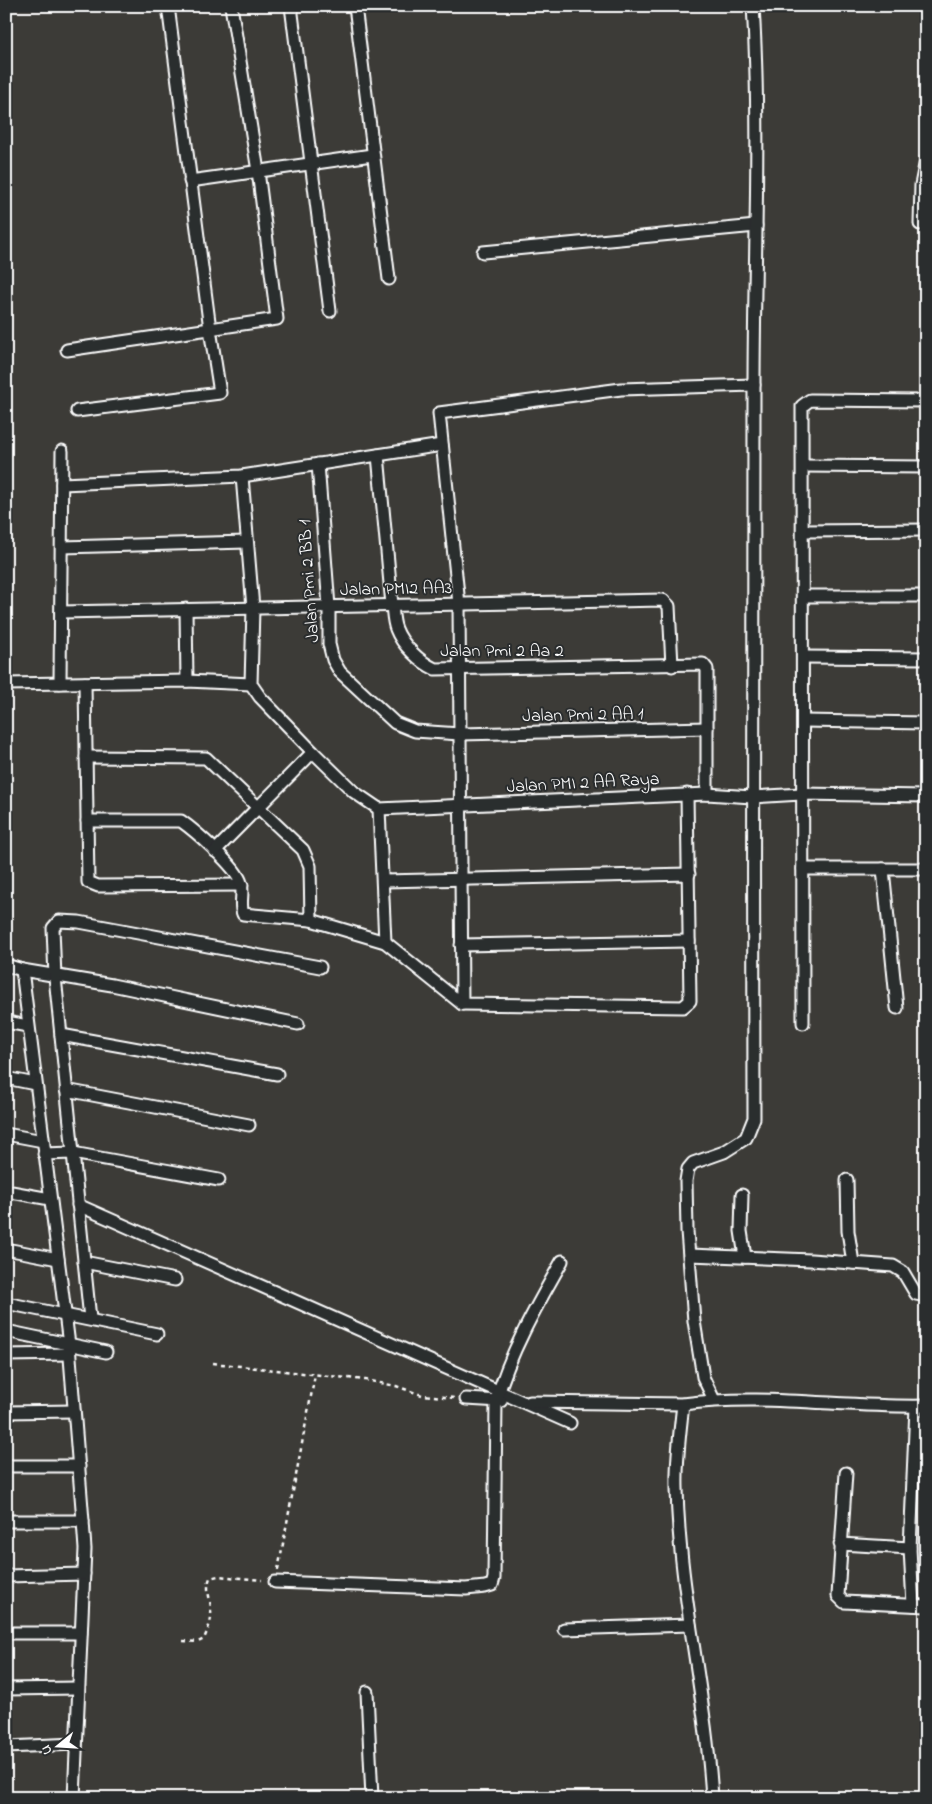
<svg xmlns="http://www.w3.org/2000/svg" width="932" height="1804" font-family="'Indie Flower',sans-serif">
	<rect width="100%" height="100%" fill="#3c3b37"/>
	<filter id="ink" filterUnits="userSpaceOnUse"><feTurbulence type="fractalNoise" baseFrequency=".02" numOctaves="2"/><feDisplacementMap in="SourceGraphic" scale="10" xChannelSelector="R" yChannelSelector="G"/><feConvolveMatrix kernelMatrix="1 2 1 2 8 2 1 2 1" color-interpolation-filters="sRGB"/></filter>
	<g filter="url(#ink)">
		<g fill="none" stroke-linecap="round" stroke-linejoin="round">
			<g stroke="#fff" stroke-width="15">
				<g id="street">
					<path d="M 291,6 L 330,311"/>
					<path d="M 355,6 L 389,279"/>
					<path d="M 190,181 L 372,155"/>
					<path d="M 920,224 L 921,185 L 926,160"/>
					<path d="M 483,252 L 756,226"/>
					<path d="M 67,350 L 277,319 L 258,171 L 231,6"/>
					<path d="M 77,411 L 220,393 L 210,329 L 168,6"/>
					<path d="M 378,455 L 392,605 C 393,613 393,622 396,629 C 402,645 420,662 435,669 L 703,664 L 707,669 L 707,794"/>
					<path d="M 318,464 L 329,607 L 329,644 L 333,660 L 340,672 L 395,723 L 415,731 L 460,734 L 707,728"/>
					<path d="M 803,466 L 926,467"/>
					<path d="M 242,476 L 253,608 L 251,684 L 260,697 L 313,752 L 354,792 L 379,809 L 707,794 L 752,797 L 801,794 L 926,796"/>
					<path d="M 62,484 L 242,476 L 442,445"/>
					<path d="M 803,531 L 926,530"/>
					<path d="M 62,547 L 247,542"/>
					<path d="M 803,596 L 926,596"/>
					<path d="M 186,609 L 187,681"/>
					<path d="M 61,612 L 663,600 L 669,606 L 672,666"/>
					<path d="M 803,657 L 926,658"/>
					<path d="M 60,683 L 62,451"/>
					<path d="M 85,683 L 88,882 L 98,886 L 242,885"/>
					<path d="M 6,684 L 187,681 L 251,684"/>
					<path d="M 803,721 L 926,723"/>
					<path d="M 86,757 L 206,758 L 303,850 L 310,866 L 311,920"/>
					<path d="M 687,794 L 690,1001 L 683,1007 L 462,1004 L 459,604 L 439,413 L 621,389 L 754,385"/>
					<path d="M 379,809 L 385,942"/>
					<path d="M 87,821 L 181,821 C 194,830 238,868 241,883 C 244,893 239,904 243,914 L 311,920 L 385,942 L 462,1004"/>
					<path d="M 215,851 L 313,752"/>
					<path d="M 803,869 L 926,869"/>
					<path d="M 883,869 L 897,1008"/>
					<path d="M 384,881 L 689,874"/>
					<path d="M 461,945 L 689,941"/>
					<path d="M 6,965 L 22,970 L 69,1345 L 83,1521 L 85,1549 L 74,1798"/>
					<path d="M 22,970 L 112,985 L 298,1024"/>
					<path d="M 6,1022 L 28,1026"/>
					<path d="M 803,1023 L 802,406 L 810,400 L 926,401"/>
					<path d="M 61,1035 L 277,1074"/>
					<path d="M 6,1078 L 35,1084"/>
					<path d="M 66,1090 L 249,1125"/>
					<path d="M 6,1134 L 43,1141"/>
					<path d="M 44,1154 L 73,1153 L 219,1180"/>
					<path d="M 847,1180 L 848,1231 L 853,1263"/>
					<path d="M 6,1191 L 50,1199"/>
					<path d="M 742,1195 L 741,1231 L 745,1257"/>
					<path d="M 78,1205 L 570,1423"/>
					<path d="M 6,1249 L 58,1259"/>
					<path d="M 690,1255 L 811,1260 L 893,1266 L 903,1272 L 916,1294 L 926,1296"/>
					<path d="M 84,1262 L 175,1280"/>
					<path d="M 6,1303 L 157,1334"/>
					<path d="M 90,1319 L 55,977 L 53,928 L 59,921 L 79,922 L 320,967"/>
					<path d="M 6,1331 L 106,1352"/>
					<path d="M 6,1355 L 69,1354"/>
					<path d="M 466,1399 L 501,1401"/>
					<path d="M 714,1400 L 703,1377 L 694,1321 L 687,1231 L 686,1181 L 688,1169 L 693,1163 L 724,1152 L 746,1138 L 754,1118 C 753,874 754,630 754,386 C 754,260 761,132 753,6"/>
					<path d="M 530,1402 L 683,1404"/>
					<path d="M 6,1412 L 74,1411"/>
					<path d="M 6,1466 L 79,1466"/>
					<path d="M 846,1473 L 838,1596 L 844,1602 L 926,1606"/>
					<path d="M 6,1521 L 83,1521"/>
					<path d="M 840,1544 L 910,1548"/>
					<path d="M 6,1576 L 84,1574"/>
					<path d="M 275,1582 L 466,1589 L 485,1587 L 492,1585 L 494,1578 L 496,1401 C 510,1352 537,1305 562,1261"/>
					<path d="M 913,1605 L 910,1548 L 916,1407"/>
					<path d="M 564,1629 L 690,1625"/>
					<path d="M 6,1633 L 81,1633"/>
					<path d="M 6,1689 L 78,1688"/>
					<path d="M 367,1692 L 372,1798"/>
					<path d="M 6,1747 L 76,1744"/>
					<path d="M 712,1798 C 706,1694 679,1592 677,1488 C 676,1460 680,1432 683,1404 C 765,1393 844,1408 926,1406"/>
				</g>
			</g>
			<g stroke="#fff" stroke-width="2.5" stroke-dasharray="4 4" stroke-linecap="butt">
				<path d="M 213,1363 L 365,1380 L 396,1386 L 422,1395 L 455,1398"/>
				<path d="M 278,1570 L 315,1375"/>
				<path d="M 183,1641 L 198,1642 L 204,1639 C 208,1629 212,1621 211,1611 C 211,1598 205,1590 210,1578 L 218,1576 L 262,1580"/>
			</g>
			<use href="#street" stroke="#2a2d2e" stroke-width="11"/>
		</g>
	</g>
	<g text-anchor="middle" stroke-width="4" stroke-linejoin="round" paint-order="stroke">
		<g font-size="18" fill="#fff" stroke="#2a2d2e">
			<text transform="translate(308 581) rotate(-94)" y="6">Jalan Pmi 2 BB 1</text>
			<text transform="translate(396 588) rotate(-1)" y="6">Jalan PMI2 AA3</text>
			<text x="502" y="656">Jalan Pmi 2 Aa 2</text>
			<text transform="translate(583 714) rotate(-1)" y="6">Jalan Pmi 2 AA 1</text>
			<text transform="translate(583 782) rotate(-3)" y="6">Jalan PMI 2 AA Raya</text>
		</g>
	</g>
	<rect width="932" height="1804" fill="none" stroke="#2a2d2e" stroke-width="25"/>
	<rect x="12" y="12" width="907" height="1779" fill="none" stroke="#fff" stroke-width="2" filter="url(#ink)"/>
	<g transform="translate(58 1746) rotate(252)" stroke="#2a2d2e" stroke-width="4" paint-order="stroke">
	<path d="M0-4L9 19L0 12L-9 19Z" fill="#ffffff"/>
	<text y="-8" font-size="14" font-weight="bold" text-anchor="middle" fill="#ffffff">U</text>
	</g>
</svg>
